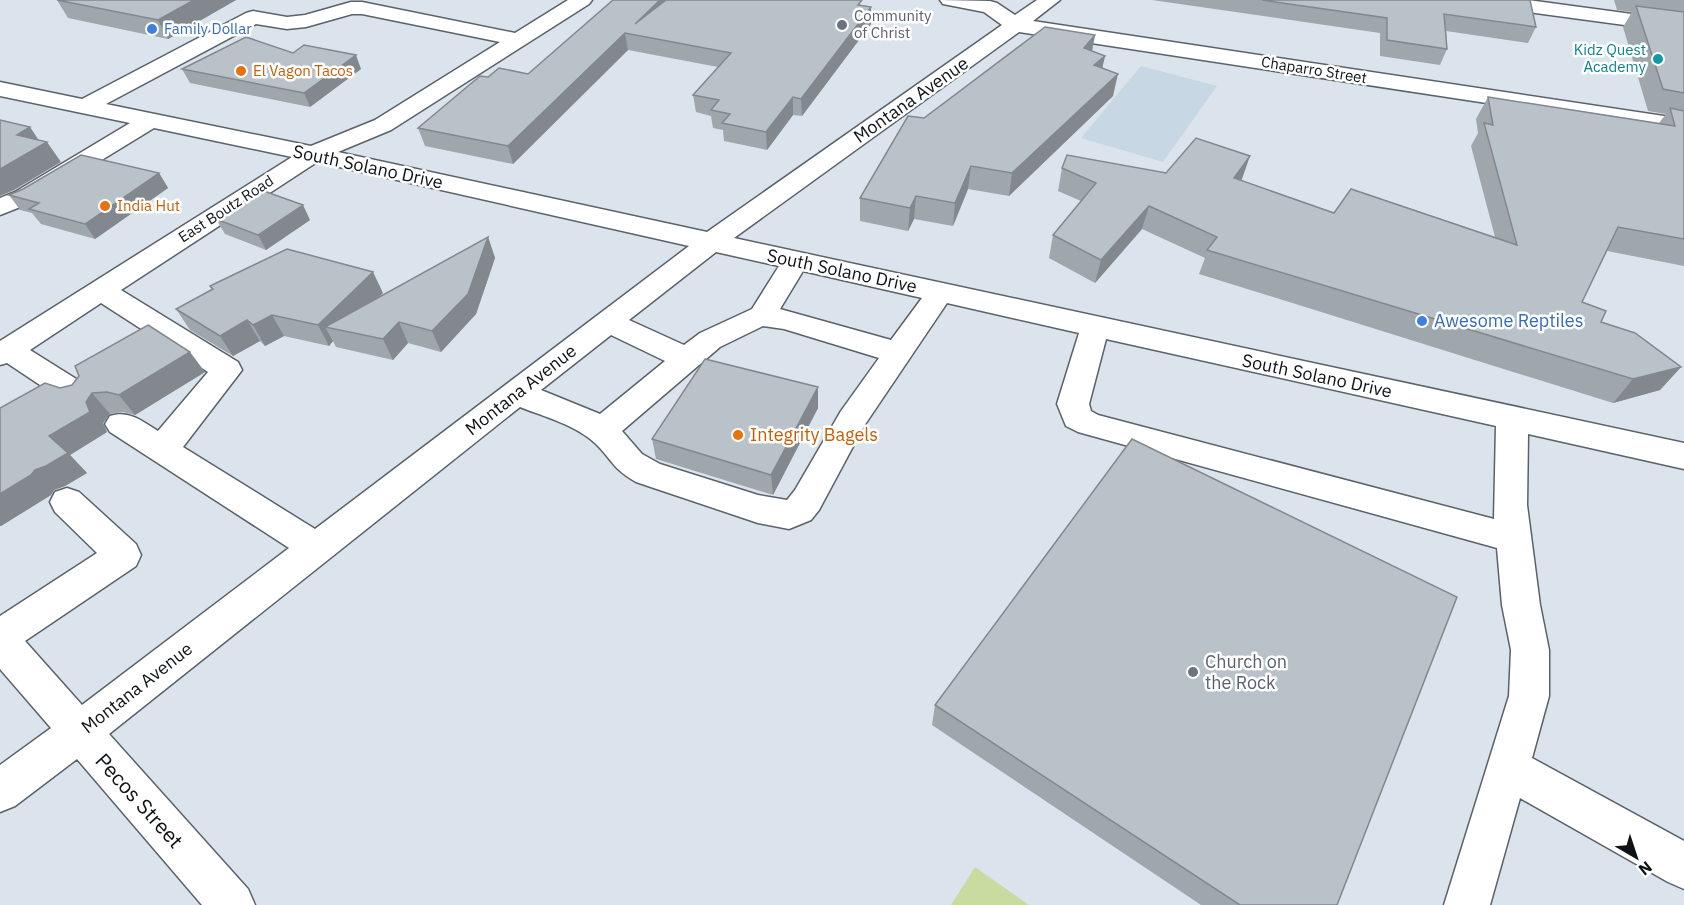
<svg xmlns="http://www.w3.org/2000/svg" width="1684" height="905" font-family="'IBM Plex Sans',sans-serif">
	<rect width="100%" height="100%" fill="#dbe4ec"/>
	<path fill="#c7d7e3" d="M 1141,66 L 1217,86 L 1163,162 L 1081,138 Z"/>
	<path fill="#c8dca1" d="M 975,867 L 1029,905 L 951,905 Z"/>
	<g fill="none" stroke-linecap="round" stroke-linejoin="round">
		<g stroke="#5a6268" stroke-width="3">
			<g id="minor">
				<path d="M 568,0 L 592,0 L 589,4 L 391,130 L 338,152 L 707,232 L 1002,25 L 984,12 L 943,4 L 940,0 L 990,1 L 997,3 L 1015,15 L 1037,0 L 1060,0 L 1033,21 L 1684,119 L 1684,133 L 1019,32 L 734,238 L 1684,443 L 1684,469 L 1528,434 L 1527,505 L 1540,605 L 1549,650 L 1549,696 L 1532,758 L 1684,841 L 1684,889 L 1668,882 L 1520,798 L 1490,905 L 1444,905 L 1509,696 L 1511,650 L 1502,605 L 1497,548 L 1078,432 L 1066,426 L 1057,404 L 1079,333 L 947,303 L 864,426 L 819,510 L 811,520 L 789,529 L 758,523 L 636,482 C 613,469 613,461 596,444 C 576,425 545,417 520,407 L 109,734 L 248,889 L 255,905 L 202,905 L 77,759 L 15,806 L 0,812 L 0,765 L 51,728 L 0,669 L 0,616 L 97,553 L 55,512 L 50,502 L 55,492 L 67,488 L 79,492 L 136,544 L 141,555 L 136,566 L 25,641 L 82,705 L 289,548 L 110,432 L 105,424 L 110,416 C 129,410 142,421 158,431 L 208,372 L 101,303 L 30,350 L 89,387 L 94,395 L 89,403 L 78,406 L 67,403 L 7,363 L 0,365 L 0,341 L 292,157 L 154,128 L 33,202 L 0,215 L 0,198 L 15,192 L 130,123 L 0,96 L 0,82 L 82,99 L 246,13 L 253,11 L 287,17 L 305,15 L 351,2 L 362,2 L 515,33 ZM 352,14 L 362,14 L 500,42 L 375,120 L 311,146 L 106,104 L 256,24 L 287,29 L 306,27 ZM 317,162 L 689,246 L 315,529 L 183,447 L 242,370 L 238,362 L 121,290 ZM 716,252 L 779,266 L 752,309 L 700,333 L 684,345 L 629,320 ZM 803,271 L 922,298 L 891,340 L 780,309 ZM 763,326 L 784,329 L 879,358 L 841,411 L 795,490 L 787,500 L 758,495 L 660,464 L 642,454 L 622,431 L 720,347 ZM 611,335 L 665,361 L 600,414 L 541,390 ZM 1106,339 L 1496,426 L 1494,519 L 1098,415 L 1091,411 L 1089,404 Z"/>
				<path d="M 1474,0 L 1528,0 L 1684,21 L 1684,33 L 1484,6 L 1477,4 Z"/>
			</g>
		</g>
		<use href="#minor" fill="#fff" fill-rule="evenodd"/>
	</g>
	<g fill="#9fa7ad">
		<path d="M 57,0 L 236,0 L 168,39 L 68,18 Z"/>
		<path d="M 613,0 L 665,0 L 665,1 L 863,5 L 871,24 L 802,116 L 793,115 L 767,150 L 724,141 L 723,130 L 713,128 L 711,116 L 696,112 L 693,95 L 718,67 L 628,50 L 513,164 L 425,146 L 418,128 L 488,77 L 528,74 Z"/>
		<path d="M 1152,0 L 1530,0 L 1536,27 L 1528,43 L 1446,31 L 1447,49 L 1440,65 L 1380,56 L 1380,33 Z"/>
		<path d="M 1614,0 L 1684,0 L 1684,266 L 1607,251 L 1582,302 L 1601,322 L 1681,367 L 1660,390 L 1613,403 L 1199,274 L 1205,258 L 1142,229 L 1095,283 L 1049,258 L 1053,235 L 1081,201 L 1058,191 L 1062,168 L 1166,173 L 1242,179 L 1241,180 L 1334,213 L 1495,237 L 1471,146 L 1478,133 L 1476,119 L 1488,97 L 1659,123 L 1666,114 L 1648,111 L 1623,27 L 1632,12 L 1617,10 Z"/>
		<path d="M 1095,35 L 1092,51 L 1105,56 L 1102,68 L 1113,96 L 1009,196 L 968,189 L 953,226 L 914,219 L 908,231 L 860,221 L 860,198 L 924,118 Z"/>
		<path d="M 293,53 L 361,69 L 310,107 L 190,83 L 182,69 Z"/>
		<path d="M 159,173 L 168,188 L 95,239 L 41,224 L 32,213 L 20,210 L 9,195 Z"/>
		<path d="M 216,219 L 310,220 L 266,250 L 225,234 Z"/>
		<path d="M 488,237 L 495,258 L 476,314 L 441,352 L 408,343 L 393,360 L 336,347 L 333,341 L 329,346 L 284,336 L 265,346 L 260,341 L 233,356 L 190,330 L 176,309 L 212,290 L 210,286 L 383,293 L 377,298 Z"/>
		<path d="M 205,372 L 135,415 L 123,412 L 110,414 L 103,423 L 107,432 L 70,455 L 87,473 L 65,486 L 54,490 L 51,495 L 1,526 L 60,388 Z"/>
		<path d="M 818,387 L 818,408 L 773,495 L 656,459 L 652,439 Z"/>
		<path d="M 935,705 L 1337,905 L 1201,905 L 932,725 Z"/>
	</g>
	<g fill="#82888d">
		<path d="M 194,0 L 236,0 L 168,39 L 158,20 Z"/>
		<path d="M 660,0 L 665,0 L 667,12 L 635,24 Z"/>
		<path d="M 871,7 L 871,24 L 802,116 L 801,99 Z"/>
		<path d="M 625,33 L 628,50 L 513,164 L 508,146 Z"/>
		<path d="M 1095,35 L 1091,56 L 1084,48 Z"/>
		<path d="M 356,55 L 361,69 L 310,107 L 304,93 Z"/>
		<path d="M 1105,56 L 1100,78 L 1094,65 Z"/>
		<path d="M 1118,74 L 1113,96 L 1009,196 L 1012,173 Z"/>
		<path d="M 793,97 L 793,115 L 767,150 L 766,132 Z"/>
		<path d="M 30,127 L 42,145 L 47,142 L 61,162 L 14,190 L 0,196 L 0,169 L 17,135 Z"/>
		<path d="M 1250,156 L 1242,179 L 1226,201 L 1234,178 Z"/>
		<path d="M 971,166 L 968,189 L 953,226 L 955,203 Z"/>
		<path d="M 159,173 L 168,188 L 95,239 L 85,224 Z"/>
		<path d="M 916,196 L 914,219 L 908,231 L 910,208 Z"/>
		<path d="M 303,205 L 310,220 L 266,250 L 258,235 Z"/>
		<path d="M 1149,206 L 1142,229 L 1095,283 L 1101,260 Z"/>
		<path d="M 488,237 L 495,258 L 476,314 L 441,352 L 432,331 Z"/>
		<path d="M 373,272 L 383,293 L 344,331 L 325,327 L 333,341 L 329,346 L 318,325 Z"/>
		<path d="M 272,315 L 284,336 L 265,346 L 253,325 Z"/>
		<path d="M 247,320 L 260,341 L 233,356 L 220,336 Z"/>
		<path d="M 399,322 L 408,343 L 393,360 L 383,339 Z"/>
		<path d="M 190,352 L 205,372 L 135,415 L 119,395 Z"/>
		<path d="M 1681,367 L 1660,390 L 1613,403 L 1633,379 Z"/>
		<path d="M 818,387 L 818,408 L 773,495 L 771,475 Z"/>
		<path d="M 92,393 L 110,414 L 103,423 L 107,432 L 70,455 L 87,473 L 65,486 L 54,490 L 51,495 L 1,526 L 0,526 L 0,494 L 49,436 L 86,402 Z"/>
	</g>
	<g fill="#b9c2c9" stroke="#82888d" stroke-width="1.5">
		<path d="M 57,0 L 194,0 L 158,20 Z"/>
		<path d="M 613,0 L 660,0 L 635,24 L 666,0 L 862,0 L 858,5 L 871,7 L 801,99 L 793,97 L 766,132 L 722,123 L 730,114 L 711,110 L 719,100 L 693,95 L 731,53 L 625,33 L 508,146 L 418,128 L 480,76 L 488,77 L 499,68 L 528,74 Z"/>
		<path d="M 1262,0 L 1530,0 L 1536,27 L 1444,14 L 1447,49 L 1387,40 L 1387,18 Z"/>
		<path d="M 1636,6 L 1684,12 L 1684,93 L 1663,89 Z"/>
		<path d="M 1045,27 L 1095,35 L 1084,48 L 1105,56 L 1094,65 L 1118,74 L 1012,173 L 971,166 L 955,203 L 916,196 L 910,208 L 860,198 L 908,116 L 924,118 Z"/>
		<path d="M 246,37 L 293,53 L 304,45 L 356,55 L 304,93 L 182,69 Z"/>
		<path d="M 1488,97 L 1675,126 L 1670,108 L 1684,111 L 1684,239 L 1618,227 L 1582,302 L 1606,311 L 1601,322 L 1635,333 L 1681,367 L 1633,379 L 1207,250 L 1217,237 L 1149,206 L 1101,260 L 1053,235 L 1096,183 L 1062,168 L 1067,155 L 1166,173 L 1196,138 L 1250,156 L 1234,178 L 1334,213 L 1351,189 L 1517,245 L 1484,123 L 1493,125 Z"/>
		<path d="M 0,120 L 30,127 L 17,135 L 47,142 L 0,169 Z"/>
		<path d="M 81,155 L 159,173 L 85,224 L 29,209 L 39,203 L 9,195 L 23,189 Z"/>
		<path d="M 261,190 L 303,205 L 258,235 L 216,219 Z"/>
		<path d="M 488,237 L 468,294 L 432,331 L 399,322 L 383,339 L 325,327 Z"/>
		<path d="M 287,249 L 373,272 L 318,325 L 272,315 L 253,325 L 247,320 L 220,336 L 176,309 L 213,289 L 210,286 Z"/>
		<path d="M 148,325 L 190,352 L 119,395 L 107,392 L 92,393 L 86,402 L 90,412 L 49,436 L 68,453 L 46,466 L 35,470 L 31,475 L 0,494 L 0,408 L 45,383 L 60,388 L 72,385 L 79,376 L 75,366 Z"/>
		<path d="M 705,359 L 818,387 L 771,475 L 652,439 Z"/>
		<path d="M 1132,439 L 1457,597 L 1337,905 L 1240,905 L 935,705 Z"/>
	</g>
	<g fill="#6b7280" stroke="#fff" stroke-width="2">
		<circle cx="842" cy="25" r="6"/>
		<circle cx="1193" cy="672" r="6"/>
	</g>
	<g fill="#3f7fe0" stroke="#fff" stroke-width="2">
		<circle cx="152" cy="29" r="6"/>
		<circle cx="1422" cy="321" r="6"/>
	</g>
	<circle fill="#0f9aa8" stroke="#fff" stroke-width="2" cx="1658" cy="59" r="6"/>
	<g fill="#e8710a" stroke="#fff" stroke-width="2">
		<circle cx="241" cy="71" r="6"/>
		<circle cx="105" cy="206" r="6"/>
		<circle cx="738" cy="435" r="6"/>
	</g>
	<g text-anchor="middle" stroke-width="5" stroke-linejoin="round" paint-order="stroke">
		<g font-size="15" fill="#5b616d" stroke="#fff" text-anchor="start">
			<text x="854" y="21">Community<tspan x="854" dy="17">of Christ</tspan></text>
		</g>
		<g font-size="15" fill="#366cbe" stroke="#fff" text-anchor="start">
			<text x="164" y="34">Family Dollar</text>
		</g>
		<g font-size="15" fill="#0d838f" stroke="#fff" text-anchor="end">
			<text x="1646" y="55">Kidz Quest<tspan x="1646" dy="17">Academy</tspan></text>
		</g>
		<g font-size="15" fill="#0f1215" stroke="#fff">
			<text transform="translate(1314 70) rotate(9)" y="5">Chaparro Street</text>
			<text transform="translate(226 209) rotate(-33)" y="5">East Boutz Road</text>
		</g>
		<g font-size="15" fill="#c56008" stroke="#fff" text-anchor="start">
			<text x="253" y="76">El Vagon Tacos</text>
			<text x="117" y="211">India Hut</text>
		</g>
		<g font-size="18" fill="#0f1215" stroke="#fff">
			<text transform="translate(911 100) rotate(-35)" y="6">Montana Avenue</text>
			<text transform="translate(368 167) rotate(12)" y="6">South Solano Drive</text>
			<text transform="translate(842 271) rotate(12)" y="6">South Solano Drive</text>
			<text transform="translate(1317 376) rotate(12)" y="6">South Solano Drive</text>
			<text transform="translate(521 390) rotate(-38)" y="6">Montana Avenue</text>
			<text transform="translate(137 688) rotate(-38)" y="6">Montana Avenue</text>
		</g>
		<g font-size="18" fill="#366cbe" stroke="#fff" text-anchor="start">
			<text x="1434" y="327">Awesome Reptiles</text>
		</g>
		<g font-size="18" fill="#c56008" stroke="#fff" text-anchor="start">
			<text x="750" y="441">Integrity Bagels</text>
		</g>
		<g font-size="18" fill="#5b616d" stroke="#fff" text-anchor="start">
			<text x="1205" y="668">Church on<tspan x="1205" dy="21">the Rock</tspan></text>
		</g>
		<g font-size="21" fill="#0f1215" stroke="#fff">
			<text transform="translate(139 801) rotate(48)" y="7">Pecos Street</text>
		</g>
	</g>
	<g transform="translate(1636 857) rotate(141)" stroke="#ffffff" stroke-width="4.5" paint-order="stroke">
	<path d="M0-4.5L10 22L0 15L-10 22Z" fill="#0f1215"/>
	<text y="-9" font-size="16" font-weight="bold" text-anchor="middle" fill="#0f1215">N</text>
	</g>
</svg>
